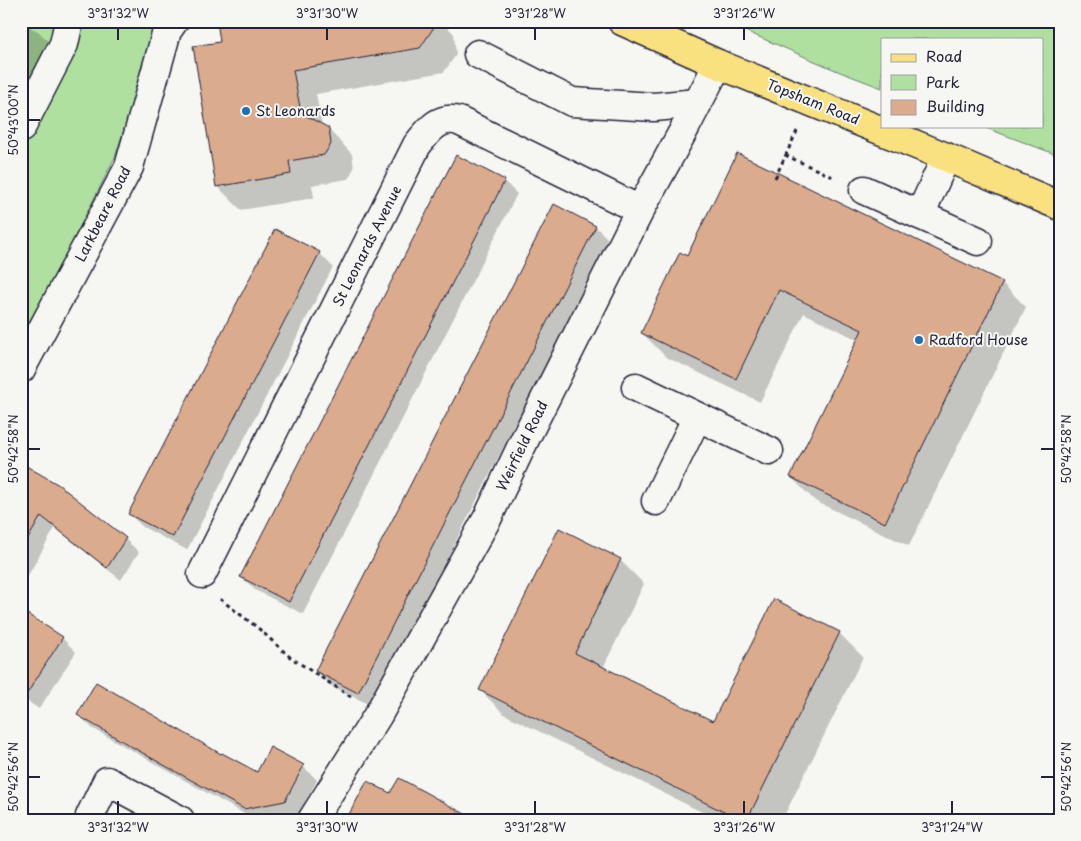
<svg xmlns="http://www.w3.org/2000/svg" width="1081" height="841" font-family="'Playpen Sans',sans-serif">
	<rect width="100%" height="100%" fill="#f6f6f2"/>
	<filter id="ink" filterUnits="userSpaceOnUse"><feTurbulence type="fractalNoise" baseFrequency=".02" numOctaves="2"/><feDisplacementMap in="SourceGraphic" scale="10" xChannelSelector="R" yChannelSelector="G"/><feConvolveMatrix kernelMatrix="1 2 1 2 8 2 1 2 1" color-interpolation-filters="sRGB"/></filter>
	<g filter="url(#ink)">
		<g fill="#afe0a0" stroke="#68816e">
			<path d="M 21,21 L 160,21 L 115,157 L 21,344 Z"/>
			<path d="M 722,21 L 1060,21 L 1060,156 L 981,126 L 1042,126 L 1042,39 L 882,39 L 882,88 L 840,72 Z"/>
		</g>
		<g fill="#0003">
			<path d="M 21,21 L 34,21 L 31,28 L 38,31 L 62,55 L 21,128 Z"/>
			<path d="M 229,21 L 442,21 L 454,34 L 456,55 L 444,72 L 316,94 L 322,126 L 328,129 L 352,154 L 354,168 L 348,179 L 312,185 L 314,198 L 241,210 L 217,186 L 222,43 Z"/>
			<path d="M 504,181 L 517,194 L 303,614 L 255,590 L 242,577 Z"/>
			<path d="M 554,206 L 596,227 L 609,240 L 372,706 L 330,685 L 317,671 Z"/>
			<path d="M 275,231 L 319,253 L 333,267 L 187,550 L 143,527 L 129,514 Z"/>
			<path d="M 687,257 L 1002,283 L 1026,307 L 909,546 L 815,501 L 791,477 L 858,340 L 804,313 L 760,402 L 666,357 L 642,333 Z"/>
			<path d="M 21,465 L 125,539 L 139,552 L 121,580 L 55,528 L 26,579 L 21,577 Z"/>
			<path d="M 620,560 L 644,584 L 603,668 L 714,723 L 839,633 L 863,657 L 782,820 L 718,820 L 504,714 L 480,690 Z"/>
			<path d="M 21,612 L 62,638 L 76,652 L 39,709 L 21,697 Z"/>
			<path d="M 79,715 L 222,756 L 258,773 L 270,749 L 303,766 L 317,780 L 298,815 L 268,820 L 255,820 L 92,728 Z"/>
		</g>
		<g fill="#dbab8d" stroke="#22223b">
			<path d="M 217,21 L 438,21 L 420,48 L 293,70 L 301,113 L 329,128 L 331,144 L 324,155 L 289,161 L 291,174 L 216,187 L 193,46 L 220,42 Z"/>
			<path d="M 737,153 L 1003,282 L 885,523 L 790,477 L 862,330 L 779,290 L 736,379 L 641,333 L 680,252 L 687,256 Z"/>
			<path d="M 456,155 L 505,180 L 289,602 L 240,577 Z"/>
			<path d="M 554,204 L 596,226 L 358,693 L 315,671 Z"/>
			<path d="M 275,229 L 320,252 L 173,537 L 128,514 Z"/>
			<path d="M 21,463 L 59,485 L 126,538 L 107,568 L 41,516 L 21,551 Z"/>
			<path d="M 559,528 L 621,559 L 575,653 L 713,721 L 774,599 L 840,632 L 747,820 L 740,820 L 479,690 Z"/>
			<path d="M 21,610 L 63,637 L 21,703 Z"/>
			<path d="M 96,682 L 221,754 L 222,753 L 257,772 L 270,747 L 304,765 L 285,801 L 244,809 L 160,763 L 77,715 Z"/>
			<path d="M 399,778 L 476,820 L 346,820 L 367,781 L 390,793 Z"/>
		</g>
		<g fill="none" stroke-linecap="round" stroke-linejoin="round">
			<g stroke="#22223b" stroke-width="31">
				<g id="minor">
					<path d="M 478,54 L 572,102 L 654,107 L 697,103"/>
					<path d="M 21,128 L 64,44 L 69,21"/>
					<path d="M 864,190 L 978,241"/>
					<path d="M 920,215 L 946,157"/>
					<path d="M 21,369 L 129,167 L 167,31 L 174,21"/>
					<path d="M 636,387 L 769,451"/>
					<path d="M 656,501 L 697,417"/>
					<path d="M 202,574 L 417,145 C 428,131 439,115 459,121 L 640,210"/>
					<path d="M 90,816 L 107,781 L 180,820"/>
					<path d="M 312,820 L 378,715 L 488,517 L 524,441 L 640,210 L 686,126 L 718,64"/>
				</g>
			</g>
			<g stroke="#22223b" stroke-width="31">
				<path id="major" d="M 622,21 L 718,64 L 946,157 L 1060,206"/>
			</g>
			<g stroke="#22223b" stroke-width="3" stroke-dasharray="4 4" stroke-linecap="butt">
				<path d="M 785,155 L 835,178"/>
				<path d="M 775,178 L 797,131"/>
				<path d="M 220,599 L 258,628 L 290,657 L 351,697"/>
			</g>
			<use href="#minor" stroke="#f6f6f2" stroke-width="28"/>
			<use href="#major" stroke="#fae180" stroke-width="28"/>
		</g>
	</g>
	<path fill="none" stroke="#22223b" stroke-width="2" d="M 118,28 L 118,40M 327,28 L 327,40M 535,28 L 535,40M 744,28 L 744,40M 28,120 L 40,120M 28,449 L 40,449M 1041,449 L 1054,449M 28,777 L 40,777M 1041,777 L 1054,777M 118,801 L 118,814M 327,801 L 327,814M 535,801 L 535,814M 744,801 L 744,814M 952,801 L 952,814"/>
	<g fill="#1f6fb2" stroke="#f6f6f2" stroke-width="2">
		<circle cx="246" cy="111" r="5"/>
		<circle cx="919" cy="340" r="5"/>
	</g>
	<g text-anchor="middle" stroke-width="4" stroke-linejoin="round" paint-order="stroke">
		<g font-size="14" fill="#22223b" stroke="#f6f6f2">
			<text transform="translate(813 102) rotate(22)" y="5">Topsham Road</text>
			<text transform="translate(103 214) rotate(-63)" y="5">Larkbeare Road</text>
			<text transform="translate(367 246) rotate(-63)" y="5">St Leonards Avenue</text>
			<text transform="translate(522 446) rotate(-64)" y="5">Weirfield Road</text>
		</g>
		<g font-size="14" fill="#22223b" stroke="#f6f6f2" text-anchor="start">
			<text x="256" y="116">St Leonards</text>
			<text x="929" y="345">Radford House</text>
		</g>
	</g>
	<rect width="1081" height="841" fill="none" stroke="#f6f6f2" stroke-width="55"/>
	<rect x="881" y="38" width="162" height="90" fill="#f6f6f2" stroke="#a1a1a9"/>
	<rect x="891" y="54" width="25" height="8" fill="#fae180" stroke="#a1a1a9"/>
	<text x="926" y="62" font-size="15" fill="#22223b">Road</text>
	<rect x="891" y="75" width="25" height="15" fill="#afe0a0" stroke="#a1a1a9"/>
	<text x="926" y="88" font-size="15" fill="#22223b">Park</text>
	<rect x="891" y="100" width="25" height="15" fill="#dbab8d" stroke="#a1a1a9"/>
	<text x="926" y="112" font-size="15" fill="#22223b">Building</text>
	<rect x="28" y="28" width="1026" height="786" fill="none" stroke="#22223b" stroke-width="2"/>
	<g font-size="12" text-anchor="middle" fill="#22223b">
		<text x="118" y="18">3°31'32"W</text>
		<text x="327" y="18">3°31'30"W</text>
		<text x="535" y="18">3°31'28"W</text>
		<text x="744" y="18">3°31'26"W</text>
		<text transform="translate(14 120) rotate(-90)" y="4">50°43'00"N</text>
		<text transform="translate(14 449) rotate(-90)" y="4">50°42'58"N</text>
		<text transform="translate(1067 449) rotate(-90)" y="4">50°42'58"N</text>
		<text transform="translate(14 777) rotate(-90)" y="4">50°42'56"N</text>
		<text transform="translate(1067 777) rotate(-90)" y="4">50°42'56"N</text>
		<text x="118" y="832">3°31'32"W</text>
		<text x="327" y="832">3°31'30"W</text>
		<text x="535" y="832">3°31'28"W</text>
		<text x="744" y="832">3°31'26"W</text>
		<text x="952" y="832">3°31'24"W</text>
	</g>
</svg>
